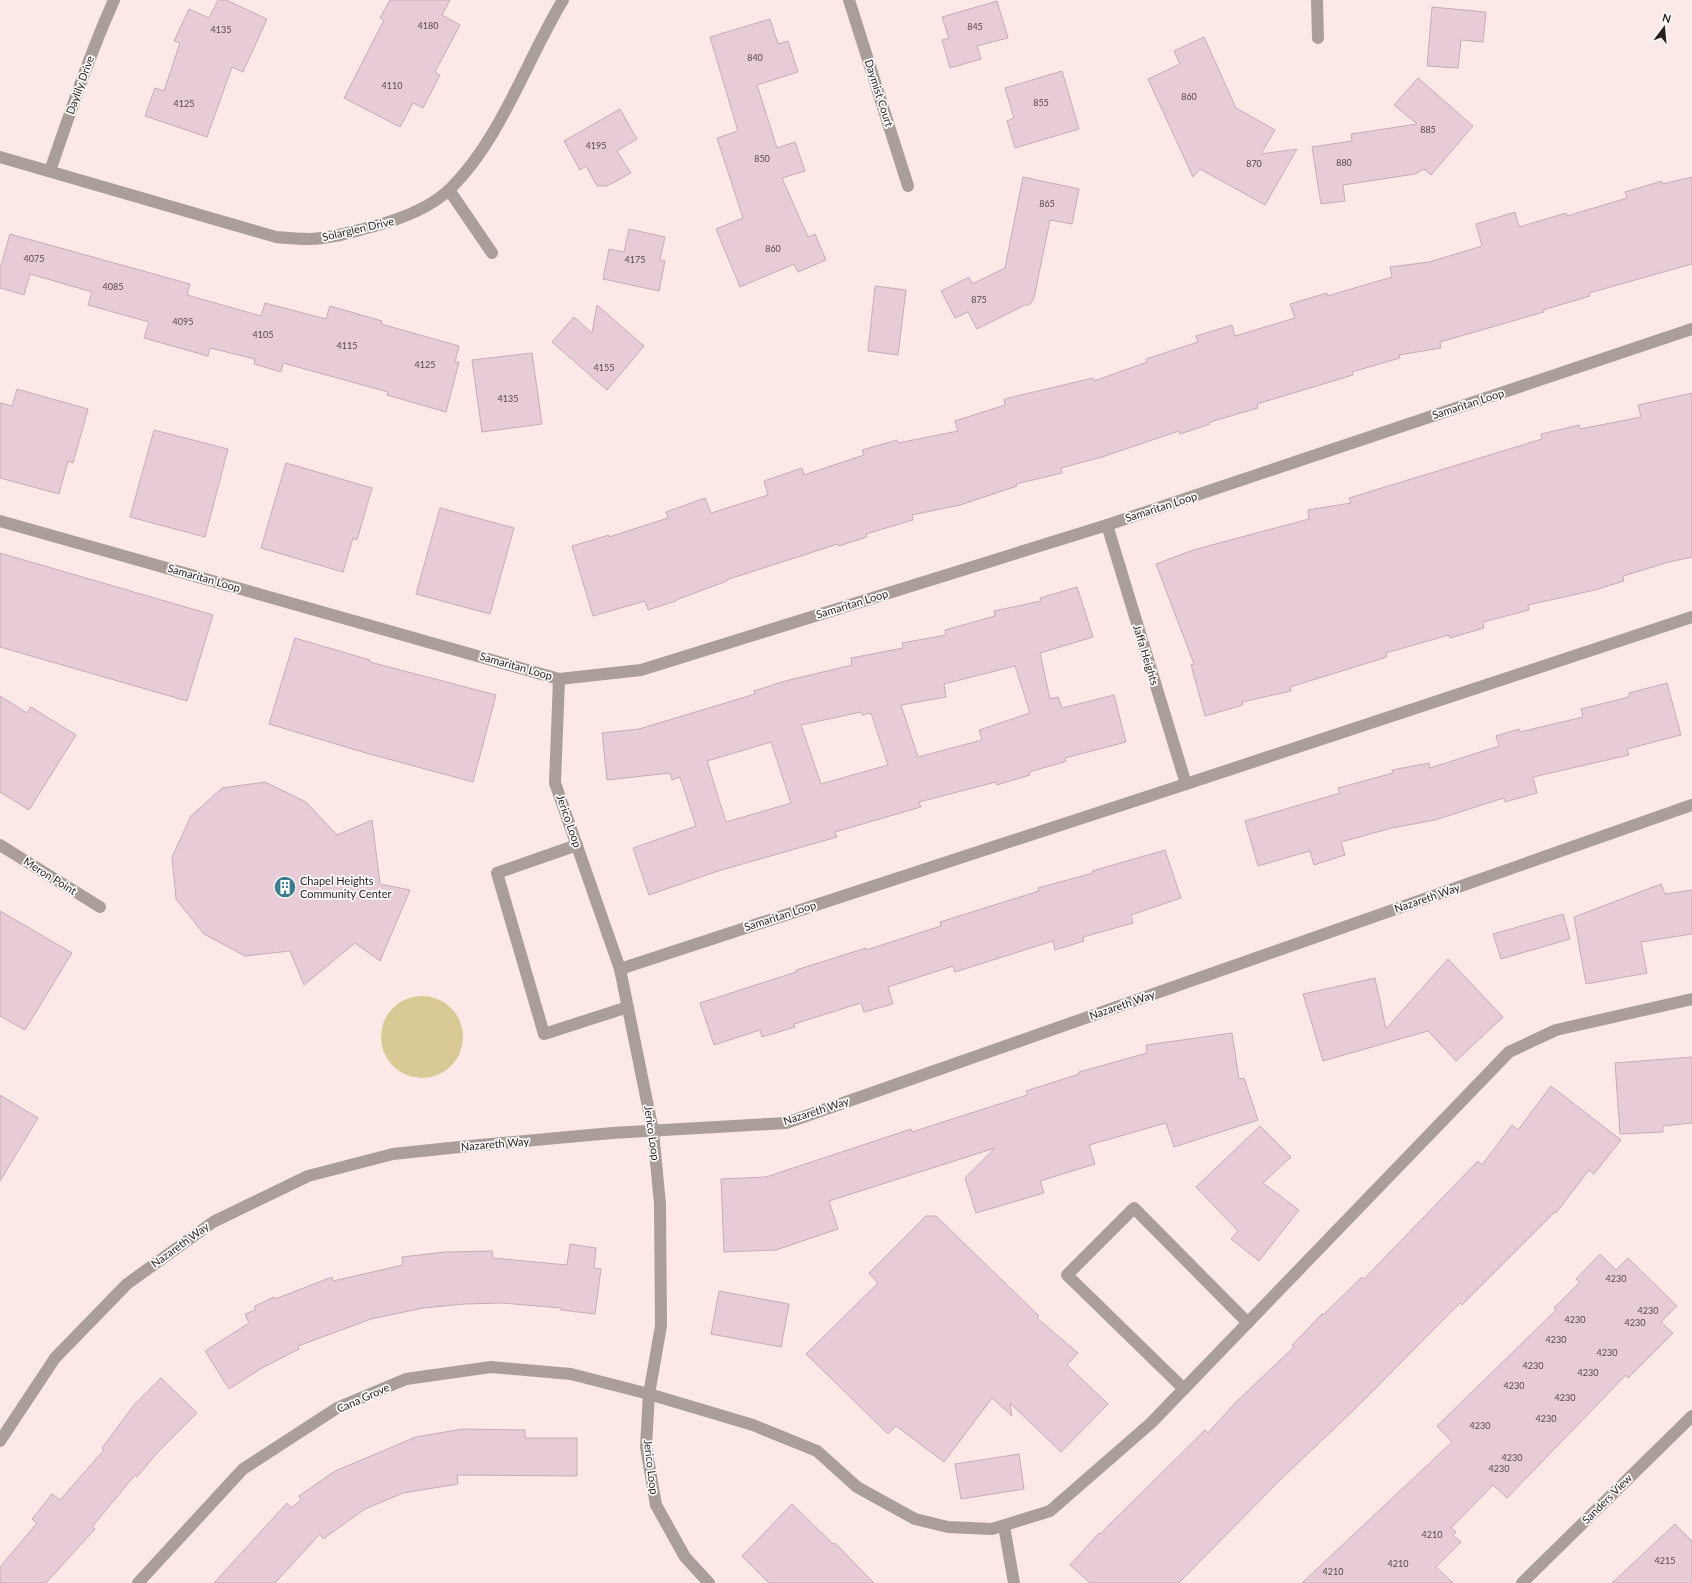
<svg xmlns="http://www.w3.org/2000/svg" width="1692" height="1583" font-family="Lato,sans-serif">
	<rect width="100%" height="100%" fill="#fce9e7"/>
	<circle fill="#d9c994" cx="422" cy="1037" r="41"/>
	<g fill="#e7cbd6" stroke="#c7acb7" fill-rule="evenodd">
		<path d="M 218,0 L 226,0 L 267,19 L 243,72 L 232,67 L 207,137 L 145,116 L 155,88 L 164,91 L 180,43 L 174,41 L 189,9 L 209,18 Z"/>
		<path d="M 390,0 L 450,0 L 442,15 L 460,25 L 435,72 L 440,75 L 423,108 L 413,103 L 400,127 L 344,98 L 384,20 L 380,18 Z"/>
		<path d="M 997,1 L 1008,38 L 977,46 L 981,59 L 950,68 L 942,40 L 949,38 L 942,17 Z"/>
		<path d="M 1432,7 L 1486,12 L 1483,42 L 1461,40 L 1458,68 L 1427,66 Z"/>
		<path d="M 770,19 L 778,44 L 788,41 L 798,72 L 757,85 L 777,148 L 795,142 L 805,171 L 782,178 L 808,237 L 815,234 L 826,260 L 798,272 L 794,264 L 740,287 L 716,229 L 743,218 L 717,138 L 738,131 L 710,37 Z"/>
		<path d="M 1204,37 L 1236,108 L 1275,130 L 1261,154 L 1297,149 L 1265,205 L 1200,169 L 1193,177 L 1148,79 L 1180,64 L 1174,51 Z"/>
		<path d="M 1062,71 L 1079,129 L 1015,148 L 1007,121 L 1014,118 L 1005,88 Z"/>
		<path d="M 1418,78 L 1473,126 L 1431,175 L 1424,169 L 1415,174 L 1343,185 L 1345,201 L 1321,204 L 1312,147 L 1352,141 L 1351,134 L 1417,124 L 1394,105 Z"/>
		<path d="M 620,109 L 637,139 L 617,151 L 631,173 L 607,186 L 597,186 L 586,166 L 580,170 L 564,141 Z"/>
		<path d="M 1023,177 L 1079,189 L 1072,224 L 1050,220 L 1034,298 L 1029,305 L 1025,305 L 977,329 L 968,312 L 955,318 L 941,291 L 969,277 L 972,284 L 1005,268 Z"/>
		<path d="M 1692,177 L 1692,264 L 1589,293 L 1590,296 L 1543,310 L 1544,312 L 1440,342 L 1441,348 L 1399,355 L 1400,358 L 1352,372 L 1353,375 L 1257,404 L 1258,408 L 1210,422 L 1210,424 L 1180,434 L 1179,431 L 1102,457 L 1061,468 L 1062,473 L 1016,484 L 1017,486 L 960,505 L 912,515 L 913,520 L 866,534 L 867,537 L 839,546 L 838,544 L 726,580 L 727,581 L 676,600 L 676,601 L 648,610 L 645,601 L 593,616 L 572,546 L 609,535 L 609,537 L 668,518 L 666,512 L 705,498 L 711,513 L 768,495 L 764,481 L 802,468 L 804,475 L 864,455 L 862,450 L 897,440 L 898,443 L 958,431 L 955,421 L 1005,405 L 1004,399 L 1093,378 L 1094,381 L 1147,362 L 1146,359 L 1198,342 L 1196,336 L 1232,325 L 1235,336 L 1295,318 L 1290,304 L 1327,293 L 1327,296 L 1392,277 L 1390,267 L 1429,262 L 1482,246 L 1476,224 L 1515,212 L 1519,227 L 1566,213 L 1567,216 L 1627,198 L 1625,192 L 1662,181 L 1662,184 Z"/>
		<path d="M 629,229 L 665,237 L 660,260 L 665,261 L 659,291 L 603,279 L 609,249 L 624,252 Z"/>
		<path d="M 10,234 L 190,284 L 187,295 L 261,316 L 265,303 L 326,319 L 330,306 L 382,321 L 381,324 L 459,346 L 455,362 L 459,362 L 446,412 L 387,395 L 388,392 L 283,363 L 281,372 L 254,364 L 255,359 L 210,348 L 208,356 L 144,338 L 149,322 L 88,305 L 92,292 L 30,274 L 24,295 L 0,288 L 0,269 Z"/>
		<path d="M 875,286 L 906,290 L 898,355 L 868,351 Z"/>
		<path d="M 597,305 L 644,346 L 607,390 L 552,342 L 574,317 L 592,333 Z"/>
		<path d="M 532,353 L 542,424 L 482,432 L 472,360 Z"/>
		<path d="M 17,389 L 88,409 L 73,463 L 68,461 L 59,494 L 0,478 L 0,403 L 12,406 Z"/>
		<path d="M 1692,393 L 1692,557 L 1669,562 L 1623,576 L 1624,581 L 1595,590 L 1528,605 L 1529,610 L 1483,622 L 1484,628 L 1450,638 L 1449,635 L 1386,653 L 1387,657 L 1290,687 L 1291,691 L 1242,702 L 1243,705 L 1205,716 L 1191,665 L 1194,664 L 1156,564 L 1193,550 L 1309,519 L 1308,510 L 1351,503 L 1349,498 L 1542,439 L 1541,434 L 1579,425 L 1580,429 L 1641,417 L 1638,405 Z"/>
		<path d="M 154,430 L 228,449 L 205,537 L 130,517 Z"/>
		<path d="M 286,463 L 372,488 L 357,540 L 353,538 L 343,572 L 261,548 Z"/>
		<path d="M 440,508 L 514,528 L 490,614 L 416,594 Z"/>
		<path d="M 0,553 L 213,615 L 187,701 L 0,647 Z"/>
		<path d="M 1077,587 L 1093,637 L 1040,653 L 1050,699 L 1058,697 L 1062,708 L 1114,695 L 1126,742 L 1065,758 L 1066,761 L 1064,762 L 1029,772 L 1030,775 L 997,785 L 996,782 L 919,802 L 921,807 L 835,832 L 837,837 L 718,871 L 649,895 L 633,848 L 696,826 L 680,777 L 672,780 L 670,773 L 607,780 L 602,733 L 639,729 L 755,694 L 754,691 L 785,681 L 852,665 L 851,658 L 903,648 L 902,643 L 946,635 L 945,630 L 995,616 L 994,611 L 1041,601 L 1040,598 ZM 1015,666 L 1030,713 L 979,730 L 982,740 L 918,757 L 901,705 L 946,697 L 944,684 ZM 861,712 L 862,715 L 871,713 L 888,765 L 821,784 L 801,725 ZM 771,742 L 791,803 L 726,822 L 707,761 Z"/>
		<path d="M 295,638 L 370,660 L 370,662 L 496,695 L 473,782 L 366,753 L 269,724 Z"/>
		<path d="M 1667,683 L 1681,735 L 1627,749 L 1629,755 L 1533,777 L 1537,793 L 1505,802 L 1504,798 L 1435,820 L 1392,828 L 1341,842 L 1345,855 L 1314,865 L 1310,851 L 1258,866 L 1245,821 L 1340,793 L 1338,788 L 1393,773 L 1392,770 L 1429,763 L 1430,768 L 1499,746 L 1496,736 L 1519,729 L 1520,732 L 1583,717 L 1581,709 L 1629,697 L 1629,693 Z"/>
		<path d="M 0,696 L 27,713 L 31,707 L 76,735 L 29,810 L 0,792 Z"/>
		<path d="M 265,782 L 306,802 L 337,835 L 372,820 L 380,884 L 410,890 L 380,961 L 355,943 L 304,985 L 290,951 L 245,956 L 204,934 L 176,899 L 172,857 L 191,816 L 222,788 Z"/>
		<path d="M 1165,850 L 1181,898 L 1131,915 L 1133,923 L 1083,937 L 1084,941 L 1055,950 L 1053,941 L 955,972 L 953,966 L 888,987 L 893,1004 L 864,1012 L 861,1003 L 794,1024 L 795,1027 L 762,1037 L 760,1030 L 714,1045 L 700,1003 L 796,972 L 796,970 L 866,948 L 866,950 L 941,926 L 940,922 L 1039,891 L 1038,888 L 1093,873 L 1092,871 Z"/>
		<path d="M 1661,884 L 1665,894 L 1692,890 L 1692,934 L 1641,942 L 1647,973 L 1586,984 L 1574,917 Z"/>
		<path d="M 0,911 L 72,953 L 25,1030 L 0,1016 Z"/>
		<path d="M 1563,914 L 1570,939 L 1501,959 L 1493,934 Z"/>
		<path d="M 1448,959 L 1503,1017 L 1456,1061 L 1428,1031 L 1323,1061 L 1303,994 L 1375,978 L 1386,1029 Z"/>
		<path d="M 1232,1033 L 1239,1079 L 1244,1078 L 1258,1120 L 1174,1147 L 1166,1123 L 1089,1145 L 1095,1164 L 1040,1181 L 1044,1193 L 976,1213 L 965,1178 L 995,1148 L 829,1201 L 838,1229 L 776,1250 L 724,1252 L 721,1179 L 766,1177 L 911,1129 L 912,1132 L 1027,1095 L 1026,1091 L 1079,1074 L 1079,1072 L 1147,1053 L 1146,1045 Z"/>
		<path d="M 1692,1057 L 1692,1123 L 1663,1126 L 1663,1132 L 1620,1134 L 1615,1063 Z"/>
		<path d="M 1551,1086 L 1621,1140 L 1594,1174 L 1589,1170 L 1556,1213 L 1555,1212 L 1462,1305 L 1460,1303 L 1356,1408 L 1279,1481 L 1179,1583 L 1090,1583 L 1070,1565 L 1099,1533 L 1100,1534 L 1205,1430 L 1208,1433 L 1235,1403 L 1294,1347 L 1292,1345 L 1322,1314 L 1323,1315 L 1362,1277 L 1364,1279 L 1478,1161 L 1482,1165 L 1512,1125 L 1518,1130 Z"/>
		<path d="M 0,1095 L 38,1118 L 0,1181 Z"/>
		<path d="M 1260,1126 L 1291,1157 L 1263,1183 L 1299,1210 L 1259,1261 L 1231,1239 L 1238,1231 L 1196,1187 Z"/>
		<path d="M 926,1216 L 936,1216 L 1039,1316 L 1037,1318 L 1078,1353 L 1067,1365 L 1108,1404 L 1061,1452 L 1010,1403 L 1012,1416 L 992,1398 L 944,1462 L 896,1426 L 888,1434 L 806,1354 L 878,1283 L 869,1273 Z"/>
		<path d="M 570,1244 L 596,1248 L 594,1268 L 601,1269 L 595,1314 L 561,1310 L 561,1308 L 502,1303 L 465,1304 L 423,1308 L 371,1319 L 298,1346 L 299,1349 L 262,1368 L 229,1389 L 205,1351 L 249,1323 L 245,1314 L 255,1310 L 255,1306 L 274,1297 L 275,1299 L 332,1277 L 333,1281 L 403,1265 L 402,1257 L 445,1252 L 492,1251 L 493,1258 L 567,1265 Z"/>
		<path d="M 1600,1254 L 1616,1270 L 1628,1258 L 1677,1306 L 1661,1322 L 1673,1333 L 1628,1378 L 1626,1375 L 1507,1498 L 1493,1485 L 1451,1528 L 1456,1532 L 1453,1535 L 1461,1542 L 1436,1567 L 1453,1583 L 1302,1583 L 1452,1442 L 1437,1426 L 1556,1310 L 1554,1308 L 1580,1282 L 1576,1279 Z"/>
		<path d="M 719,1291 L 789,1304 L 781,1347 L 711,1334 Z"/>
		<path d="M 161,1378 L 197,1413 L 157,1453 L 137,1477 L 135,1475 L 92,1527 L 95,1529 L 46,1583 L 0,1583 L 0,1567 L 37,1523 L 32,1519 L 52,1494 L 60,1500 L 104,1450 L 102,1448 L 134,1405 Z"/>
		<path d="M 462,1429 L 525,1430 L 525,1438 L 577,1438 L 577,1476 L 457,1475 L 458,1484 L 403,1493 L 365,1509 L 323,1539 L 320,1534 L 275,1583 L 214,1583 L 287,1503 L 291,1508 L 301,1500 L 299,1496 L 335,1471 L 416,1437 Z"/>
		<path d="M 1019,1454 L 1024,1489 L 961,1499 L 955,1464 Z"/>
		<path d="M 792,1504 L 833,1544 L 835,1543 L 874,1583 L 769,1583 L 742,1556 Z"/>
		<path d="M 1675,1524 L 1692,1541 L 1692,1583 L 1612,1583 Z"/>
	</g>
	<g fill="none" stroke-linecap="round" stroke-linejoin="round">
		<g stroke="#a99f98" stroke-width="12">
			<path d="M 849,0 L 908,186"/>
			<path d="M 1317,0 L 1318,38"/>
			<path d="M 0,157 L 276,237 C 287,238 298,239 309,239 C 330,239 351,232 371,227 C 398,220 429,209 450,189 C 501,139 526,61 563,0"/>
			<path d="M 50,171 C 70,113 89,56 114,0"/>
			<path d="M 449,190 L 492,253"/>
			<path d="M 0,521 L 559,679 L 641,670 L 1107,525 L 1692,329"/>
			<path d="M 1107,525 L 1186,784"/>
			<path d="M 559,679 L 555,783 L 620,969 L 653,1131 L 660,1204 L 661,1326 L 649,1394 L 646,1447 L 656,1505 L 685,1557 L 709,1583"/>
			<path d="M 0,845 L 100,907"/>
			<path d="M 577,845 L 497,873 L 544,1034 L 628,1007"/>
			<path d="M 620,969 L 1186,784 L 1692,617"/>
			<path d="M 1184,1389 L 1067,1275 L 1134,1208 L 1248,1323"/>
			<path d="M 0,1441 L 55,1358 L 127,1284 L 213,1222 L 308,1176 L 393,1154 L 469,1146 L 612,1133 L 786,1123 L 1692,805"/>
			<path d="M 1004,1526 L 1014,1583"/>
			<path d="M 138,1583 L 243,1469 L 337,1408 L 406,1379 L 491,1367 L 571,1374 L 649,1394 L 753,1425 L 817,1451 L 857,1487 L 915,1519 L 948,1527 L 992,1529 L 1050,1511 L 1151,1423 L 1509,1052 L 1556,1030 L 1692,999"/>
			<path d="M 1522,1583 L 1692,1416"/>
		</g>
	</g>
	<defs>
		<g id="building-disc" transform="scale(1.15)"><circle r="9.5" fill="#3c7e8f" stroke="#fbfbfb"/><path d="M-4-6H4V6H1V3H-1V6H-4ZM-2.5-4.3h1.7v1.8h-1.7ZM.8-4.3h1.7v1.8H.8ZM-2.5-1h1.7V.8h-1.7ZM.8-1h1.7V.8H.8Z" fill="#fff"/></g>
	</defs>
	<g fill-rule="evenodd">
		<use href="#building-disc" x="285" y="887"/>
	</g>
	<g text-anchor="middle" stroke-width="3.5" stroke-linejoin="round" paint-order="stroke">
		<g font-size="9" fill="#58494b">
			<text x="428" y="29">4180</text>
			<text x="975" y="30">845</text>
			<text x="221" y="33">4135</text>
			<text x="755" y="61">840</text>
			<text x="392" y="89">4110</text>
			<text x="1189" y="100">860</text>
			<text x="1041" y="106">855</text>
			<text x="184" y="107">4125</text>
			<text x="1428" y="133">885</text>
			<text x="596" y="149">4195</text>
			<text x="762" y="162">850</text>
			<text x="1344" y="166">880</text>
			<text x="1254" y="167">870</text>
			<text x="1047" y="207">865</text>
			<text x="773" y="252">860</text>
			<text x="34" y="262">4075</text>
			<text x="635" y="263">4175</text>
			<text x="113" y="290">4085</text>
			<text x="979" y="303">875</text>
			<text x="183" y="325">4095</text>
			<text x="263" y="338">4105</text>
			<text x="347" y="349">4115</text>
			<text x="425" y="368">4125</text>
			<text x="604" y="371">4155</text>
			<text x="508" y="402">4135</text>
			<text x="1616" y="1282">4230</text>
			<text x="1648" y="1314">4230</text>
			<text x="1575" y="1323">4230</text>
			<text x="1635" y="1326">4230</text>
			<text x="1556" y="1343">4230</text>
			<text x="1607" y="1356">4230</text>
			<text x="1533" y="1369">4230</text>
			<text x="1588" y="1376">4230</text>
			<text x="1514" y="1389">4230</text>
			<text x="1565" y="1401">4230</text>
			<text x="1546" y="1422">4230</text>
			<text x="1480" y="1429">4230</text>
			<text x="1512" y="1461">4230</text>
			<text x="1499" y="1472">4230</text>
			<text x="1432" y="1538">4210</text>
			<text x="1665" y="1564">4215</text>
			<text x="1398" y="1567">4210</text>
			<text x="1333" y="1575">4210</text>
		</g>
		<g font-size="11" fill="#291e1d" stroke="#fbfbfb">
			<text transform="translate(80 85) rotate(-70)" y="4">Daylily Drive</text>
			<text transform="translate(879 93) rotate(72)" y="4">Daymist Court</text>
			<text transform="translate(358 229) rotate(-13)" y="4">Solarglen Drive</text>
			<text transform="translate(1468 404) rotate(-18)" y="4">Samaritan Loop</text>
			<text transform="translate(1161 507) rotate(-18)" y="4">Samaritan Loop</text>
			<text transform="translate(204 578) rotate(16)" y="4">Samaritan Loop</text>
			<text transform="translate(852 604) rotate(-17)" y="4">Samaritan Loop</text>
			<text transform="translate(1146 655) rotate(73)" y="4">Jaffa Heights</text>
			<text transform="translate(516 666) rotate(16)" y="4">Samaritan Loop</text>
			<text transform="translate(569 821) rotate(71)" y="4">Jerico Loop</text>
			<text transform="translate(50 876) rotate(32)" y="4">Meron Point</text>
			<text transform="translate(1427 898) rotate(-19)" y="4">Nazareth Way</text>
			<text transform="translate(780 916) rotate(-18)" y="4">Samaritan Loop</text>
			<text transform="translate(1122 1005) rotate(-19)" y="4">Nazareth Way</text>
			<text transform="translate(816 1111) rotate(-18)" y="4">Nazareth Way</text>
			<text transform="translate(652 1133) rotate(82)" y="4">Jerico Loop</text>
			<text transform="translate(495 1144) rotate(-5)" y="4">Nazareth Way</text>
			<text transform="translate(180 1245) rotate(-36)" y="4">Nazareth Way</text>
			<text transform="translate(363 1398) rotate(-24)" y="4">Cana Grove</text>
			<text transform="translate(651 1467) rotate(83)" y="4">Jerico Loop</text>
			<text transform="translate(1607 1499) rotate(-45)" y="4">Sanders View</text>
		</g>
		<g font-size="11" fill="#291e1d" stroke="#fbfbfb" text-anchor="start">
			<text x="300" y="885">Chapel Heights<tspan x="300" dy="13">Community Center</tspan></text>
		</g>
	</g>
	<g transform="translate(1664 28) rotate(16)" stroke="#fbfbfb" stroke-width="3" paint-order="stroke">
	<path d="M0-3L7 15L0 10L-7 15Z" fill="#291e1d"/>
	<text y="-6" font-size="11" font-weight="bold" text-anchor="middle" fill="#291e1d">N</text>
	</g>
</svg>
